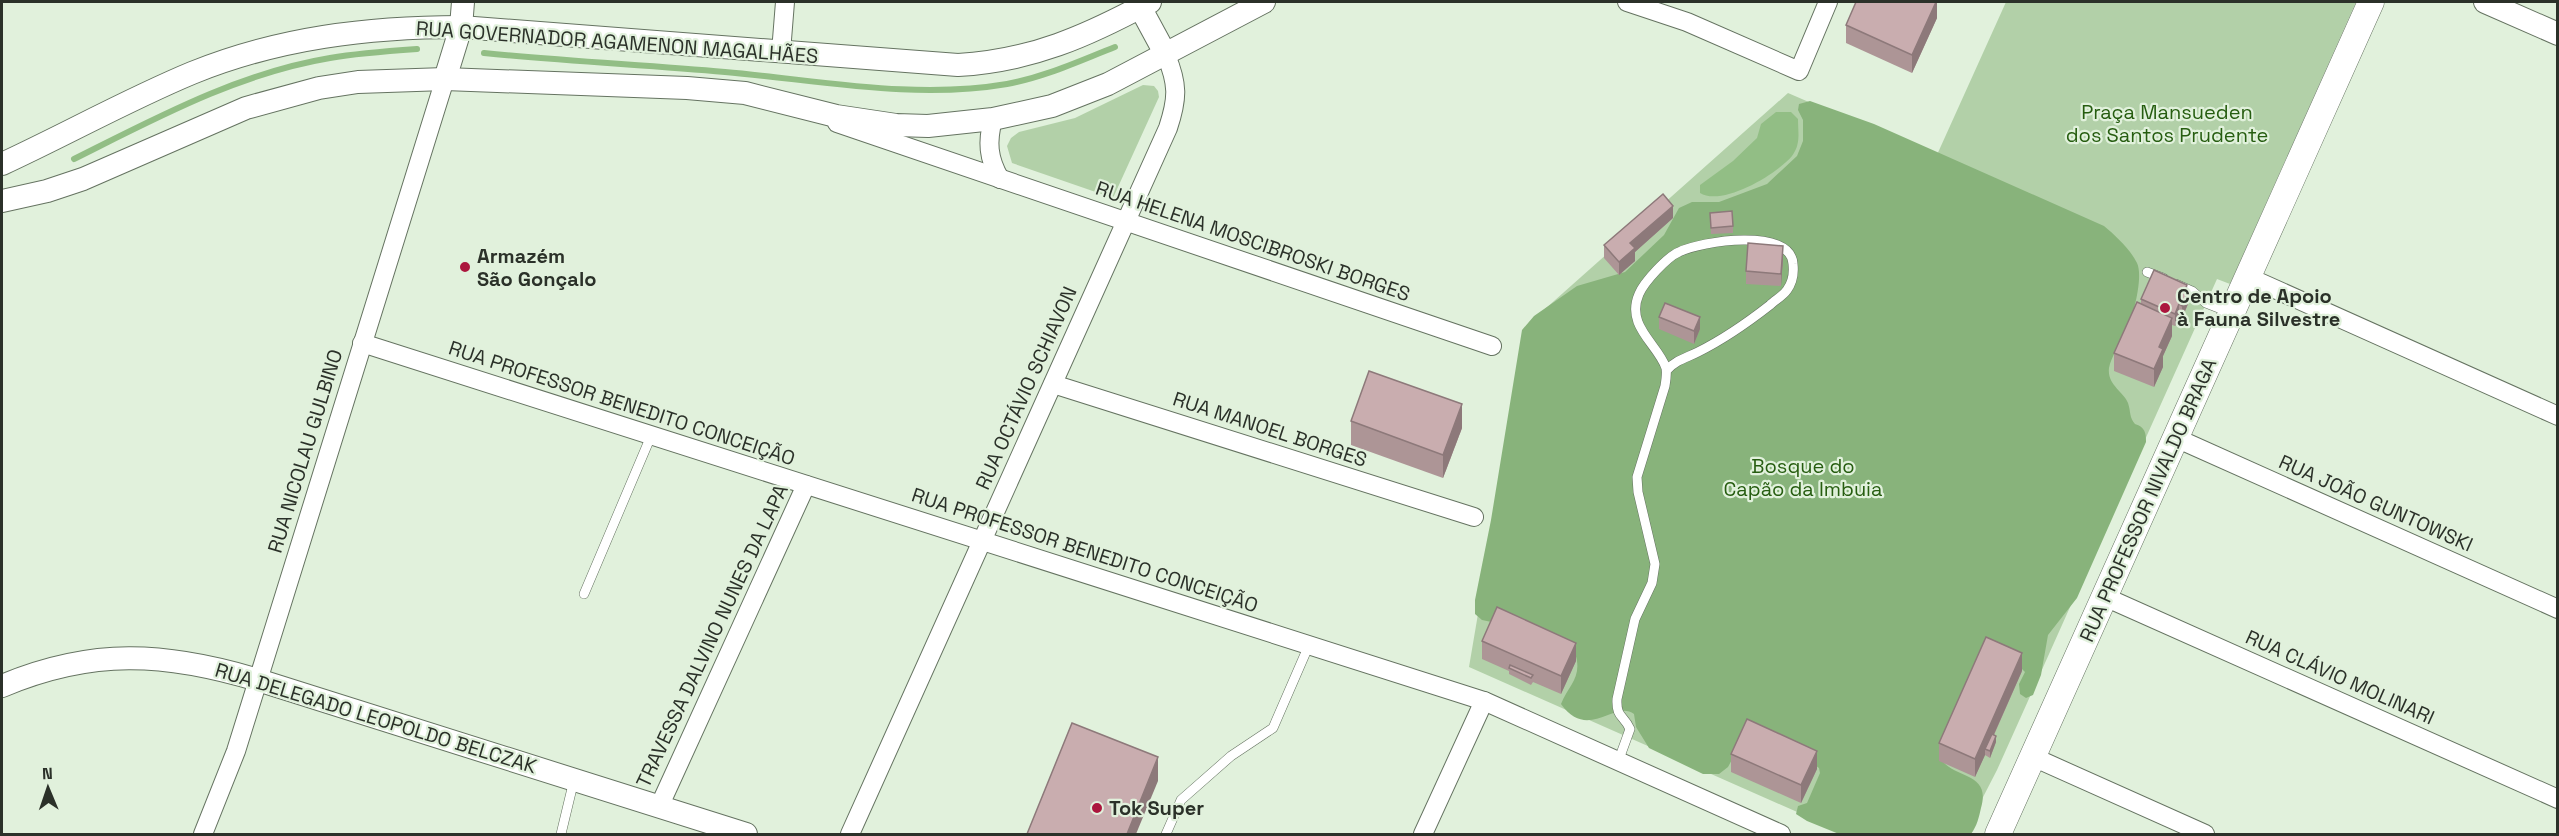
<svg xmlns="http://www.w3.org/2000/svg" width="2559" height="836" font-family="'Space Grotesk',sans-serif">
	<rect width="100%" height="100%" fill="#e1f1dc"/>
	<g fill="#b2d0a8">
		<path d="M 2006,2 L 2356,2 L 2230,284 L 2217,279 L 1997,770 L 1964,834 L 1847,834 L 1469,667 L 1527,325 L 1788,93 L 1936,157 Z"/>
		<path d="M 1143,85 L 1154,86 L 1158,91 L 1159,97 L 1113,198 L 1012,163 L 1007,146 L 1011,138 L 1019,132 L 1075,118 Z"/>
	</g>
	<path fill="#88b37b" d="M 1810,101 L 1874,124 L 2104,226 C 2116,236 2130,249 2137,263 C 2144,278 2132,320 2125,335 C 2120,344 2111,357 2109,368 C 2107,385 2123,391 2128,403 C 2131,412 2129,417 2135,424 C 2145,427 2146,433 2146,442 L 2077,598 L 2048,635 L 2041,675 L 2033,695 L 2026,698 L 2020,694 L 2019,684 L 2025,672 L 2016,663 L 1939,756 C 1951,780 1992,770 1981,808 C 1979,817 1977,826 1971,834 L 1839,834 L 1807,821 L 1796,814 L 1798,806 L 1807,803 L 1820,773 L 1819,768 L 1798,753 L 1741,743 L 1728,767 L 1719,774 L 1703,774 L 1649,748 L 1636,727 L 1634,714 C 1615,699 1588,742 1561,704 C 1569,684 1583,677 1575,653 L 1501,624 L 1482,620 L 1475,614 L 1475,600 L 1491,520 L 1522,330 L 1534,316 L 1577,286 L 1625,272 L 1664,235 L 1679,208 L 1692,202 L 1719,202 L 1767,184 L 1797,156 L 1803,141 L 1803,120 L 1798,110 L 1799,104 Z"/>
	<path fill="#92be85" d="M 1776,112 L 1791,112 L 1798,119 C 1798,133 1801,144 1792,156 C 1777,174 1722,207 1700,193 L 1700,185 L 1733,161 L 1757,138 L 1761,124 Z"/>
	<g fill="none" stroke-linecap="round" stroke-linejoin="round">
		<g stroke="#92be85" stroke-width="6">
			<path d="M 484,53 C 565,61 645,65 725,72 C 818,80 914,100 1007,84 C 1045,77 1079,61 1115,47"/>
			<path d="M 74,159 C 156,118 239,73 330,58 C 359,53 388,51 417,49"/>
		</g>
		<g stroke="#657361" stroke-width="10">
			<g id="service">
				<path d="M 2147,272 L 2163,278"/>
				<path d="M 2176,284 L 2192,291 L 2206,303 L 2229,312"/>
				<path d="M 584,594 L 651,436"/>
				<path d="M 1618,762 L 1630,729 C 1624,715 1616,718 1617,699 L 1635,619 L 1652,583 L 1655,564 L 1638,492 L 1637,477 L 1665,386 C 1666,380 1667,373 1666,368 C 1658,344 1625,326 1639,294 C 1644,282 1667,257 1679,252 C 1701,241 1791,227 1793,264 C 1794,273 1793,282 1787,290 C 1783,296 1775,300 1770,305 C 1747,323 1724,339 1698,352 C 1686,358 1676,360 1667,370"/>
				<path d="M 561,834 L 574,780"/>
				<path d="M 1166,834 L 1181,800 L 1231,756 L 1273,728 L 1309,645"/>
			</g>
		</g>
		<g stroke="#657361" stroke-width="20">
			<g id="minor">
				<path d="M 1627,2 L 1687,22 L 1799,71 L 1828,2"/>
				<path d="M 781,52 L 785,2"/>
				<path d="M 993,119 C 987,142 988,158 1000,179"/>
				<path d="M 837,123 L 1492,346"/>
				<path d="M 2248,277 L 2558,416"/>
				<path d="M 362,343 L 1484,701 L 1781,834"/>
				<path d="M 1053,384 L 1474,517"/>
				<path d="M 2176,438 L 2558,609"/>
				<path d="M 2105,597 L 2558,799"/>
				<path d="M 2033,757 L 2205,834"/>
				<path d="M 659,807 L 806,485"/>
				<path d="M 203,834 L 236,751 L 445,79"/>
				<path d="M 850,834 L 1168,128 C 1178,98 1178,84 1166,55"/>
				<path d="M 1423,834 L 1484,701"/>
			</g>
		</g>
		<g stroke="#657361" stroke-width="24">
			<g id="tertiary">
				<path d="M 2485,2 L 2558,34"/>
				<path d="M 1140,7 L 1166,55"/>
				<path d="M 445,79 L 461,27 L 463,2"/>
				<path d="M 2,164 C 65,135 127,100 192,73 C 278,38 368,27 461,27 L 958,65 C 1031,61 1087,36 1150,2"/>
				<path d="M 2,201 L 47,191 L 83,179 L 246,108 L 319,88 L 358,82 L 445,79 L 687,88 L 745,93 L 836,116 L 896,125 L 928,126 L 993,119 L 1052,106 L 1108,84 L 1264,2"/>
				<path d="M 2,686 C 92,648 165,652 258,680 L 746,834"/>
			</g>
		</g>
		<g stroke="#657361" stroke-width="27">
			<path id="secondary" d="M 1998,834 L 2371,2"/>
		</g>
		<use href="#service" stroke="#fff" stroke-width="9"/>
		<use href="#minor" stroke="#fff" stroke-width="18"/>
		<use href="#tertiary" stroke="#fff" stroke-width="22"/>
		<use href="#secondary" stroke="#fff" stroke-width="26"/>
	</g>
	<g fill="#ad9596">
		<path d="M 1937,2 L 1937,18 L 1912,73 L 1846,43 L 1846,25 Z"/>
		<path d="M 1710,213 L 1733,226 L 1733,233 L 1711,234 Z"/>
		<path d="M 1673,218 L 1635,252 L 1635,261 L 1619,275 L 1604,258 L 1604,245 Z"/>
		<path d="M 1783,258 L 1781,286 L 1746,284 L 1746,271 Z"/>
		<path d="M 2187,291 L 2188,304 L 2182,318 L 2179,317 L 2175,326 L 2172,325 L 2172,336 L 2163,356 L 2163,367 L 2154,387 L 2114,371 L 2114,353 L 2141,304 L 2141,299 Z"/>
		<path d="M 1659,317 L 1700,329 L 1694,344 L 1659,329 Z"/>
		<path d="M 1351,421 L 1462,428 L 1443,478 L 1351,445 Z"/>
		<path d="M 1482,641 L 1576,661 L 1561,694 L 1533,682 L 1531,685 L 1509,674 L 1509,671 L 1482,659 Z"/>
		<path d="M 2022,671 L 1994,735 L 1996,742 L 1990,758 L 1985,755 L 1975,777 L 1939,761 L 1939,743 Z"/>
		<path d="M 1731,754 L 1817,769 L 1801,803 L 1731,772 Z"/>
	</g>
	<g fill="#8d797a">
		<path d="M 1936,2 L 1937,2 L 1937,18 L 1912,73 L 1912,55 Z"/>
		<path d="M 1673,206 L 1673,218 L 1635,252 L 1635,261 L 1619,275 L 1619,262 L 1630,243 Z"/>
		<path d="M 1783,246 L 1783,258 L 1781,286 L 1781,274 Z"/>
		<path d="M 2187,285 L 2188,304 L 2182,318 L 2182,306 L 2185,290 Z"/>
		<path d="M 2179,304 L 2179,317 L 2175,326 L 2175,314 Z"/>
		<path d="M 1700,317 L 1700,329 L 1694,344 L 1694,331 Z"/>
		<path d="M 2172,318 L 2172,336 L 2163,356 L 2163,367 L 2154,387 L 2154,369 L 2159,347 Z"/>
		<path d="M 1462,404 L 1462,428 L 1443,478 L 1443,455 Z"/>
		<path d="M 1576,643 L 1576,661 L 1561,694 L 1561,676 Z"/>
		<path d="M 2022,653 L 2022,671 L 1987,750 L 1985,749 L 1985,755 L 1975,777 L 1975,759 Z"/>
		<path d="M 1996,736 L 1996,742 L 1990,758 L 1990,751 Z"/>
		<path d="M 1817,751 L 1817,769 L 1801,803 L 1801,785 Z"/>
		<path d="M 1158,757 L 1158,781 L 1136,834 L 1127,834 Z"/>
	</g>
	<g fill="#c9adaf" stroke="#8d797a" stroke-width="1.5">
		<path d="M 1856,2 L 1936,2 L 1912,55 L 1846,25 Z"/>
		<path d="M 1663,194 L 1673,206 L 1630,243 L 1635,248 L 1619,262 L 1604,245 Z"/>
		<path d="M 1732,211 L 1733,226 L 1711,228 L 1710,213 Z"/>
		<path d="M 1748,243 L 1783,246 L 1781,274 L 1746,271 Z"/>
		<path d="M 2154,270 L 2187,285 L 2185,290 L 2188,292 L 2182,306 L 2179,304 L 2175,314 L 2141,299 Z"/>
		<path d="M 2137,302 L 2172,318 L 2159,347 L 2163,349 L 2154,369 L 2114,353 Z"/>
		<path d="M 1665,303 L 1700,317 L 1694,331 L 1659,317 Z"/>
		<path d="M 1369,371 L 1462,404 L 1443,455 L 1351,421 Z"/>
		<path d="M 1497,607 L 1576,643 L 1561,676 L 1482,641 Z"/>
		<path d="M 1986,637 L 2022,653 L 1975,759 L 1939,743 Z"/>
		<path d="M 1510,665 L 1533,675 L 1531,678 L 1509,668 Z"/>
		<path d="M 1747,719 L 1817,751 L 1801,785 L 1731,754 Z"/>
		<path d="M 1072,723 L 1158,757 L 1127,834 L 1027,834 Z"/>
		<path d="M 1992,734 L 1996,736 L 1990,751 L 1985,749 Z"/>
	</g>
	<g fill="#ab163d" stroke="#e1f1dc" stroke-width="2">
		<circle cx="465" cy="267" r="6"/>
		<circle cx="2165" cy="308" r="6"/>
		<circle cx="1097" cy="808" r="6"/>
	</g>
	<g text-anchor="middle" stroke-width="4.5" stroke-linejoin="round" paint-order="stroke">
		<g font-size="20" fill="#2b3129" stroke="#e1f1dc">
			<text transform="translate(617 42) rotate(4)" y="7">RUA GOVERNADOR AGAMENON MAGALHÃES</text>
			<text transform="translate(1253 241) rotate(19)" y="7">RUA HELENA MOSCIBROSKI BORGES</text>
			<text transform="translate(1026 388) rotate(-66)" y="7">RUA OCTÁVIO SCHIAVON</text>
			<text transform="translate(622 403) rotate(18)" y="7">RUA PROFESSOR BENEDITO CONCEIÇÃO</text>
			<text transform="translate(1270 429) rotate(18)" y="7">RUA MANOEL BORGES</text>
			<text transform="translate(305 451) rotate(-73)" y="7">RUA NICOLAU GULBINO</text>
			<text transform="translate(2148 500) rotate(-66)" y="7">RUA PROFESSOR NIVALDO BRAGA</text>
			<text transform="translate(2376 503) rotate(24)" y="7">RUA JOÃO GUNTOWSKI</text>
			<text transform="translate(1085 550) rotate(18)" y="7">RUA PROFESSOR BENEDITO CONCEIÇÃO</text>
			<text transform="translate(712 636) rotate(-65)" y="7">TRAVESSA DALVINO NUNES DA LAPA</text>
			<text transform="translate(2340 677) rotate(24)" y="7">RUA CLÁVIO MOLINARI</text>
			<text transform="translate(376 718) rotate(17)" y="7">RUA DELEGADO LEOPOLDO BELCZAK</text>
		</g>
		<g font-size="20" fill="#265d10" stroke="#e1f1dc">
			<text x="2167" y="119">Praça Mansueden<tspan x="2167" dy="23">dos Santos Prudente</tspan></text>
			<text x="1803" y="473">Bosque do<tspan x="1803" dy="23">Capão da Imbuia</tspan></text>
		</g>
		<g font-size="20" font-weight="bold" fill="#2b3129" stroke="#e1f1dc" text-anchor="start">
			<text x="477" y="263">Armazém<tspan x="477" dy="23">São Gonçalo</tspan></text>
			<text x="2177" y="303">Centro de Apoio<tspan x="2177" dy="23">à Fauna Silvestre</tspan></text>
			<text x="1109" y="815">Tok Super</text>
		</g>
	</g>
	<rect width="2559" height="836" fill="none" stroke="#2b3129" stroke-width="6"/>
	<g transform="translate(48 788) rotate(358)" stroke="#e1f1dc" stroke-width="4.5" paint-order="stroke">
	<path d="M0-4.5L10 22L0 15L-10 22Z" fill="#2b3129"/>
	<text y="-9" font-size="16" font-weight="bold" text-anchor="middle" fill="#2b3129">N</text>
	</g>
</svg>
